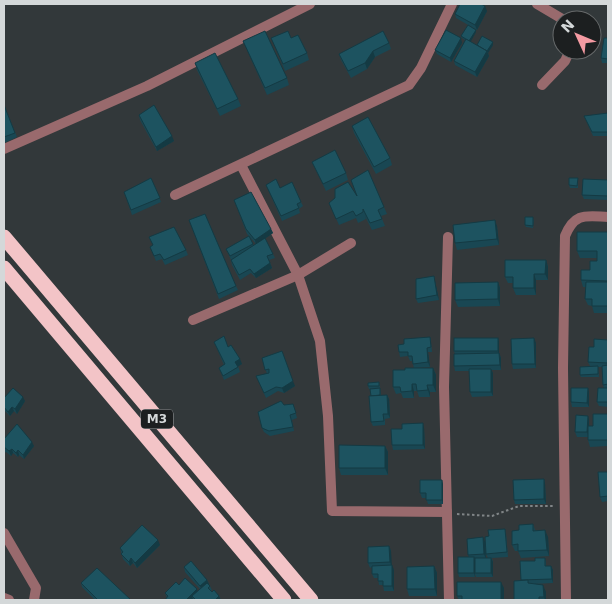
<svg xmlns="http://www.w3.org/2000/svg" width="612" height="604" font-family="'DejaVu Sans',sans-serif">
	<rect width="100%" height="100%" fill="#32383a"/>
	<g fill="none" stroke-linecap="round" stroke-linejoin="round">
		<path stroke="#808587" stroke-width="2" stroke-dasharray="2.5 2.5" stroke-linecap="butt" d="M 457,514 L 492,516 L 519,506 L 553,506"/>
		<g stroke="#996a6d" stroke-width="10">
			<path d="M 537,4 L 564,20"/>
			<path d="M 542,85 L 565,61 L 570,50"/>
			<path d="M 4,149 L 147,86 L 310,4"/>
			<path d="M 241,165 L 298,275 L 320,341 L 328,416 L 332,511 L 447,512"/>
			<path d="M 175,195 L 409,85 L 421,68 L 452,4"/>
			<path d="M 448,237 L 444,387 L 449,600"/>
			<path d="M 193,320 L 298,275 L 351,243"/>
			<path d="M 4,533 L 36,588 L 34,600"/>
			<path d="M 4,598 L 9,600"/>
			<path d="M 566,600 L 563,368 L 565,236 C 575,212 586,216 608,217"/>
		</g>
		<g stroke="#f3c4c7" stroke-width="15">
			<path d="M 4,237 L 311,600"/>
			<path d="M 4,268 L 284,600"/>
		</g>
	</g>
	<g fill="#194753" fill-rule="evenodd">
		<path d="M 487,11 L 477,30 L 456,18 L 455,14 Z"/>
		<path d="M 476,32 L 470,42 L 477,46 L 493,45 L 488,53 L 489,56 L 477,77 L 455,65 L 454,61 L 465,40 L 462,38 L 461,36 Z"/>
		<path d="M 271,38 L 291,38 L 307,53 L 309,60 L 285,71 Z"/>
		<path d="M 608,38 L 608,63 L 602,63 L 601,58 Z"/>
		<path d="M 243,41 L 287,78 L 289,85 L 267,95 Z"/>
		<path d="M 389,43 L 391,49 L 375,57 L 367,69 L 351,78 L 341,60 L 339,54 Z"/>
		<path d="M 462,43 L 451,62 L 437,54 L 435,50 Z"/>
		<path d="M 195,63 L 238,99 L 241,106 L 220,116 L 197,70 Z"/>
		<path d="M 4,105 L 17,137 L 4,143 Z"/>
		<path d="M 608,113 L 608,136 L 593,136 L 584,116 Z"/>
		<path d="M 139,115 L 174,141 L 157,151 L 140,120 Z"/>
		<path d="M 352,126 L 390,158 L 392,165 L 376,174 L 354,133 Z"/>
		<path d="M 312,162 L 346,173 L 348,180 L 326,191 Z"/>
		<path d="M 151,178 L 161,202 L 132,215 L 124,192 Z"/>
		<path d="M 578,178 L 578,188 L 570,188 L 569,185 Z"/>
		<path d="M 608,180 L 608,200 L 584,199 L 582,195 Z"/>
		<path d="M 266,185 L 301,202 L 303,206 L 299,209 L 300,213 L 282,221 Z"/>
		<path d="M 234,200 L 271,229 L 273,233 L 260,242 L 273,254 L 275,258 L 269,260 L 272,268 L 256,278 L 251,273 L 240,280 L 232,265 L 231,260 L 226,249 L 249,236 L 247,234 ZM 249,236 L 256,244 L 254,246 Z"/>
		<path d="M 329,203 L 384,207 L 387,214 L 381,216 L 385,226 L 372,230 L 365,216 L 366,219 L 358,223 L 356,218 L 339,225 Z"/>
		<path d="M 534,219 L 533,228 L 526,227 L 525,225 Z"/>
		<path d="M 189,220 L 236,286 L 238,290 L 219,299 Z"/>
		<path d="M 497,226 L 499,245 L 457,250 L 455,243 Z"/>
		<path d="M 608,232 L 608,313 L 594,313 L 592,306 L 588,305 L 585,299 L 586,287 L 583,287 L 581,280 L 590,270 L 597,261 L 597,258 L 580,258 L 577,251 Z"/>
		<path d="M 149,237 L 186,250 L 188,255 L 165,265 L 162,259 L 156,261 L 150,247 L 153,245 Z"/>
		<path d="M 546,260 L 548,267 L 548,280 L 536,280 L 536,295 L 516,295 L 513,288 L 513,283 L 508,283 L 505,277 Z"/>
		<path d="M 435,281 L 439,300 L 418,303 L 416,299 Z"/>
		<path d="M 498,282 L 500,288 L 500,306 L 458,307 L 455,300 Z"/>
		<path d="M 430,337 L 431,342 L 432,352 L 428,352 L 430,367 L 414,368 L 412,361 L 410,361 L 408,356 L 400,357 L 399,352 L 404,344 Z"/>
		<path d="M 498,338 L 499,342 L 499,353 L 501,358 L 501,370 L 491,370 L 493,373 L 493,396 L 472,397 L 470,392 L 469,371 L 455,371 L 454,366 L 455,354 L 454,351 Z"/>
		<path d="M 608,340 L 608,407 L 599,406 L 597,402 L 604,388 L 603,385 L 602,367 L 598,367 L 599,377 L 581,377 L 580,375 L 590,366 L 588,362 L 594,347 Z"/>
		<path d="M 214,342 L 228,347 L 242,364 L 238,366 L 240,372 L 224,380 L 219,368 L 224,365 Z"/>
		<path d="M 536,343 L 536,368 L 513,369 L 512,364 Z"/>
		<path d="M 262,358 L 295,386 L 284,393 L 278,391 L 266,398 L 256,376 L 267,374 Z"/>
		<path d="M 433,368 L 436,375 L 436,392 L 430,392 L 430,397 L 419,397 L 417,391 L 414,391 L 414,398 L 403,398 L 401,393 L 396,394 L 393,387 Z"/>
		<path d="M 379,382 L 380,388 L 369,389 L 368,386 Z"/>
		<path d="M 380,388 L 381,395 L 387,395 L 389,399 L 390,418 L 385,419 L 385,425 L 373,426 L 371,422 L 371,396 Z"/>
		<path d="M 589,392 L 589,407 L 572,407 L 571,402 Z"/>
		<path d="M 4,398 L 25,401 L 17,414 L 14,411 L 10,416 L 4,410 Z"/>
		<path d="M 293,404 L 297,418 L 292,420 L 294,431 L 270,436 L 264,432 L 262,428 L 284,405 Z"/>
		<path d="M 608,414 L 608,446 L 590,447 L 588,440 L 588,437 L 577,437 L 575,432 L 589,420 L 589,426 L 593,426 Z"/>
		<path d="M 424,428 L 425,449 L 393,450 L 392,445 L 402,429 Z"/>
		<path d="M 4,439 L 34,446 L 24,459 L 19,455 L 18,457 L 13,453 L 11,456 L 6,452 L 4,453 Z"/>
		<path d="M 385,446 L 388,452 L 388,475 L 341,475 L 339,468 Z"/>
		<path d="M 608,472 L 608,501 L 602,502 L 600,497 Z"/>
		<path d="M 544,479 L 545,484 L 546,504 L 515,504 L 514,500 Z"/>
		<path d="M 442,480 L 443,485 L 443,504 L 428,504 L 426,498 L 422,498 L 420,493 Z"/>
		<path d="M 533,524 L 535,530 L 548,537 L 549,556 L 521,558 L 518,551 L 515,551 L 512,545 L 519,530 Z"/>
		<path d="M 506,533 L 508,557 L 492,558 L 493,562 L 493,577 L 476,577 L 475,574 L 475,577 L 459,577 L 458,573 L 469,557 L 468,555 L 485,542 L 486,558 L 488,558 L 486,554 Z"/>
		<path d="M 160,545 L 137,568 L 133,563 L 130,566 L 123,559 L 120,548 Z"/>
		<path d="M 389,546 L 391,551 L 391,565 L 394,570 L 394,591 L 384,591 L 383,585 L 379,585 L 378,578 L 374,578 L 372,574 L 372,567 L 370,568 L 368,563 Z"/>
		<path d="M 545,558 L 546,562 L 546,566 L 551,566 L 553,570 L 553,583 L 534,584 L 546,592 L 546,600 L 514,600 L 521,580 L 535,561 Z"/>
		<path d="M 434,566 L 437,573 L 437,596 L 409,596 L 407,589 Z"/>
		<path d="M 184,567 L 207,580 L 212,590 L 211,591 L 219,596 L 221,600 L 194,600 L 193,599 L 167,598 L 165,593 L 179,585 L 197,589 L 197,592 L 200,589 L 185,572 Z"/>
		<path d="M 81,583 L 131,600 L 95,600 L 82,587 Z"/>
		<path d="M 504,588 L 504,600 L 459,600 L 457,596 Z"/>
	</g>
	<g fill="#143a43">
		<path d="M 485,6 L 487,11 L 477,30 L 475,25 Z"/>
		<path d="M 476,30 L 476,32 L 470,43 L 469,41 Z"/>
		<path d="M 461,38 L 462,43 L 451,62 L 450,58 Z"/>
		<path d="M 493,42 L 493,45 L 488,53 L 487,51 Z"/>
		<path d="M 373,51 L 375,57 L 367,69 L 365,63 Z"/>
		<path d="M 487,51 L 489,56 L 477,77 L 475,72 Z"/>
		<path d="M 172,136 L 174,141 L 157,151 L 156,147 Z"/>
		<path d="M 495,220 L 497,226 L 499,245 L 497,239 Z"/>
		<path d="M 271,229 L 273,233 L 256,245 L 255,240 Z"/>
		<path d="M 546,260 L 548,267 L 548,280 L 545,274 Z"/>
		<path d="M 270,263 L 272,268 L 256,278 L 254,274 Z"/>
		<path d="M 534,274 L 536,280 L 536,295 L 534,288 Z"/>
		<path d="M 434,276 L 435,281 L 439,300 L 437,295 Z"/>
		<path d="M 498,282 L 500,288 L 500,306 L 498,299 Z"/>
		<path d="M 498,338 L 499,342 L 499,356 L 498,351 Z"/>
		<path d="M 534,338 L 536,343 L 536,368 L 535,364 Z"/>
		<path d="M 427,348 L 428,352 L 430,367 L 428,362 Z"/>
		<path d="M 499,353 L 501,358 L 501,370 L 500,365 Z"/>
		<path d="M 240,359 L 242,364 L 237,367 L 235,362 Z"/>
		<path d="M 433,368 L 436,375 L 436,392 L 433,385 Z"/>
		<path d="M 491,369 L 493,373 L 493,396 L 491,392 Z"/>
		<path d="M 293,381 L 295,386 L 284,393 L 282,388 Z"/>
		<path d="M 412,384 L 414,391 L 414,398 L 412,391 Z"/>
		<path d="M 427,385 L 430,392 L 430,397 L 428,390 Z"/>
		<path d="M 588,388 L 589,392 L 589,407 L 587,403 Z"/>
		<path d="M 387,395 L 389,399 L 390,418 L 388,414 Z"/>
		<path d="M 23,397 L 25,401 L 17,414 L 15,409 Z"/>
		<path d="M 12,407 L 14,411 L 10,416 L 8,412 Z"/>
		<path d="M 588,416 L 589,420 L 589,437 L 587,432 Z"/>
		<path d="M 423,423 L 424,428 L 425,449 L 423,445 Z"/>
		<path d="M 32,442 L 34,446 L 24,459 L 23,455 Z"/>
		<path d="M 385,446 L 388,452 L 388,475 L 385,468 Z"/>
		<path d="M 12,449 L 13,453 L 11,456 L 9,451 Z"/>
		<path d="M 18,450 L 19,455 L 18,457 L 16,453 Z"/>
		<path d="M 544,479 L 545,484 L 546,504 L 544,499 Z"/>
		<path d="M 442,480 L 443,485 L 443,504 L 442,500 Z"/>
		<path d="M 545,530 L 548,537 L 549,556 L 547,550 Z"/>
		<path d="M 483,537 L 485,542 L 486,559 L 484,554 Z"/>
		<path d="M 158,540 L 160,545 L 137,568 L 135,563 Z"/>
		<path d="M 389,546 L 391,551 L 392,567 L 390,562 Z"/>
		<path d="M 474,557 L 475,562 L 475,577 L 474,573 Z"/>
		<path d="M 131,558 L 133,563 L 130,566 L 129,562 Z"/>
		<path d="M 491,558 L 493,562 L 493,577 L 491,573 Z"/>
		<path d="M 392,565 L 394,570 L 394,591 L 392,586 Z"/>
		<path d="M 434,566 L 437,573 L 437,596 L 435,589 Z"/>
		<path d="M 551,566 L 553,570 L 553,583 L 552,579 Z"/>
		<path d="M 207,580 L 209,584 L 202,591 L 200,586 Z"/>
		<path d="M 501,582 L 504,588 L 504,600 L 501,600 Z"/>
		<path d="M 543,585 L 546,592 L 546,600 L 545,600 L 544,597 Z"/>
		<path d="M 197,589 L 198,594 L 192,596 L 193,599 L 192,600 L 186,600 Z"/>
		<path d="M 219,596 L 221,600 L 215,600 Z"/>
	</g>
	<g fill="#1d5360" stroke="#143a43">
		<path d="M 460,4 L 481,4 L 485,6 L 475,25 L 455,14 Z"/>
		<path d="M 468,25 L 476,30 L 469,41 L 461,36 Z"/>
		<path d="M 446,30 L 461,38 L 450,58 L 435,50 Z"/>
		<path d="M 265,31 L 287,78 L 265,88 L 243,41 Z"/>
		<path d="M 288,31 L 291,38 L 298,35 L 307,53 L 283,64 L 271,38 Z"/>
		<path d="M 383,31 L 389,43 L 373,51 L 365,63 L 348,71 L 339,54 Z"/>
		<path d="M 482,36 L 493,42 L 487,51 L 477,45 Z"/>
		<path d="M 604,38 L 608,38 L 608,59 L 601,58 Z"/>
		<path d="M 466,39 L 487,51 L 475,72 L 454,61 Z"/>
		<path d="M 215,53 L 238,99 L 217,109 L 195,63 Z"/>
		<path d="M 4,105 L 15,133 L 4,137 Z"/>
		<path d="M 154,105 L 172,136 L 156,147 L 139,115 Z"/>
		<path d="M 608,113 L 608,132 L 592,132 L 584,116 Z"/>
		<path d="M 368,117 L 390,158 L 374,167 L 352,126 Z"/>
		<path d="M 335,150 L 346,173 L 323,184 L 312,162 Z"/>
		<path d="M 368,170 L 384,207 L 378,210 L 382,219 L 370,223 L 363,209 L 363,212 L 356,216 L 353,211 L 336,219 L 329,203 L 335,198 L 335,189 L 348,182 L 357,196 L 351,180 Z"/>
		<path d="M 151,178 L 160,198 L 131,210 L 124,192 Z"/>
		<path d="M 569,178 L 578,178 L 577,186 L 569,185 Z"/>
		<path d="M 276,179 L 280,188 L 292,182 L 301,202 L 297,204 L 299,208 L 281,216 L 266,185 Z"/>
		<path d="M 583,179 L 608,180 L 608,196 L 582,195 Z"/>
		<path d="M 251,192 L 271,229 L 255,240 L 246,229 L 234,200 Z"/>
		<path d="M 205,214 L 236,286 L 218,294 L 189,220 Z"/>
		<path d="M 525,217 L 533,217 L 533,226 L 525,225 Z"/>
		<path d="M 495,220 L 497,239 L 455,243 L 453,225 Z"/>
		<path d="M 174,227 L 186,250 L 164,260 L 160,254 L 154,256 L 150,247 L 153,245 L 149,237 Z"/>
		<path d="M 577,232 L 608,232 L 608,281 L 581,280 L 581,270 L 590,270 L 590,261 L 597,261 L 597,251 L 577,251 Z"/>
		<path d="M 249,236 L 253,244 L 230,256 L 226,249 Z"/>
		<path d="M 265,238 L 273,254 L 267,256 L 270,263 L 254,274 L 250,269 L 239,275 L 231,260 Z"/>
		<path d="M 505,260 L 546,260 L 545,274 L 534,274 L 534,288 L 513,288 L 513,277 L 505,277 Z"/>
		<path d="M 434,276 L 437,295 L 416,299 L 416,279 Z"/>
		<path d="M 498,282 L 498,299 L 455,300 L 455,283 Z"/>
		<path d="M 586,282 L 608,282 L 608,306 L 592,306 L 592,299 L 585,299 Z"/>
		<path d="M 224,336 L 228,347 L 231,345 L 240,359 L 235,362 L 238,367 L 223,376 L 219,368 L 225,364 L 214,342 Z"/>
		<path d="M 430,337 L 431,347 L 427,348 L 428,362 L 413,364 L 412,356 L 408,356 L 408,352 L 399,352 L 398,345 L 404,344 L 404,339 Z"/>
		<rect x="454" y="338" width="44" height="13"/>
		<path d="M 534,338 L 535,364 L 512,364 L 511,339 Z"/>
		<path d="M 594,339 L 608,340 L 608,363 L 588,362 L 589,347 L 594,347 Z"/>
		<path d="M 282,351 L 293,381 L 282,388 L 276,387 L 264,393 L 256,376 L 269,373 L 269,369 L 265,370 L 262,358 Z"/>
		<path d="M 499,353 L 500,365 L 454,366 L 454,354 Z"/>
		<path d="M 608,365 L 608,384 L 603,385 L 602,366 Z"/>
		<path d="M 598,366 L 598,374 L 580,375 L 580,367 Z"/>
		<path d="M 405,368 L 433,368 L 433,385 L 427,385 L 428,390 L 417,391 L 416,384 L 412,384 L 412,391 L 401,392 L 400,387 L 393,387 L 393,370 L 405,370 Z"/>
		<path d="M 469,369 L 491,369 L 491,392 L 470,392 Z"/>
		<path d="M 379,382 L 379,386 L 368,386 L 368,383 Z"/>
		<path d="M 13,388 L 23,397 L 15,409 L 12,407 L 8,412 L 4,407 L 4,398 Z"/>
		<path d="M 380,388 L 380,395 L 371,396 L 370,389 Z"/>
		<path d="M 571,388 L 588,388 L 587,403 L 571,402 Z"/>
		<path d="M 598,388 L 608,388 L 608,402 L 597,402 Z"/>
		<path d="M 387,395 L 388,414 L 383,414 L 384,421 L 371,422 L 369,396 Z"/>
		<path d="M 281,401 L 284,405 L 293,404 L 296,413 L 290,415 L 293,427 L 269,431 L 262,428 L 258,412 Z"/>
		<path d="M 593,414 L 608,414 L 608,440 L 588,440 L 588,426 L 593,426 Z"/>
		<path d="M 576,415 L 588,416 L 587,432 L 575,432 Z"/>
		<path d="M 423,423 L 423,445 L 392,445 L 391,429 L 402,429 L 402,424 Z"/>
		<path d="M 17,424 L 32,442 L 23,455 L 18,450 L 16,453 L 12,449 L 9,451 L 4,447 L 4,439 Z"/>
		<path d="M 339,445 L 385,446 L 385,468 L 339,468 Z"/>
		<path d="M 598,472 L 608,472 L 608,496 L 600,497 Z"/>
		<path d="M 544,479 L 544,499 L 514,500 L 513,480 Z"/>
		<path d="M 420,480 L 442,480 L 442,500 L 426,500 L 426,493 L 420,493 Z"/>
		<path d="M 533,524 L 533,531 L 545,530 L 547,550 L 518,551 L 518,544 L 512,545 L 512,531 L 519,530 L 519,525 Z"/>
		<path d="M 142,525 L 158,540 L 135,563 L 131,558 L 129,562 L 121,554 L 123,552 L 120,548 Z"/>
		<path d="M 505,529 L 507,552 L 486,554 L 485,537 L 489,536 L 488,530 Z"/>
		<path d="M 483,537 L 484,554 L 468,555 L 467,539 Z"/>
		<path d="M 389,546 L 390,562 L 368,563 L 368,547 Z"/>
		<rect x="458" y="557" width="16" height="16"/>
		<rect x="475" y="558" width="16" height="15"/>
		<path d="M 535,558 L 545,558 L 545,566 L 551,566 L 552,579 L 521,580 L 520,561 L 535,561 Z"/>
		<path d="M 191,561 L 207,580 L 200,586 L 184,567 Z"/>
		<path d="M 392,565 L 392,586 L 383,586 L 383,581 L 378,581 L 378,574 L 372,574 L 372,566 Z"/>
		<path d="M 434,566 L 435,589 L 407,589 L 407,567 Z"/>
		<path d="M 97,568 L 131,600 L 98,600 L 81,583 Z"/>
		<path d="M 185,578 L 197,589 L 186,600 L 165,600 L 168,596 L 165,593 L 176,582 L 179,585 Z"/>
		<path d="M 528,580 L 528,583 L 543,585 L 544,597 L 539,597 L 539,600 L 514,600 L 514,581 Z"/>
		<path d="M 457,582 L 501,582 L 501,600 L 462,600 L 462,596 L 457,596 Z"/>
		<path d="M 207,583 L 210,586 L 208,588 L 212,592 L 214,590 L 219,596 L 215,600 L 196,600 L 192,596 Z"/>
	</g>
	<g text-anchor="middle" stroke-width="4" stroke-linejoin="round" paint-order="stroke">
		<rect fill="#1c1f20" stroke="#9da0a2" stroke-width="1" x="141" y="409.5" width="32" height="19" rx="4"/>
		<g font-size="12" font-weight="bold" fill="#d4d8d9">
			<text x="157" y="423">M3</text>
		</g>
	</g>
	<rect width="612" height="604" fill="none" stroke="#d4d8d9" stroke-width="10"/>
	<g transform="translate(577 35) rotate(314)"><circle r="24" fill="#1c1f20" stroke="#66696a"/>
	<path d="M0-4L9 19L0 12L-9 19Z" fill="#f49aa2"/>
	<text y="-8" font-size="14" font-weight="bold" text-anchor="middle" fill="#d4d8d9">N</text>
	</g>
</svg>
